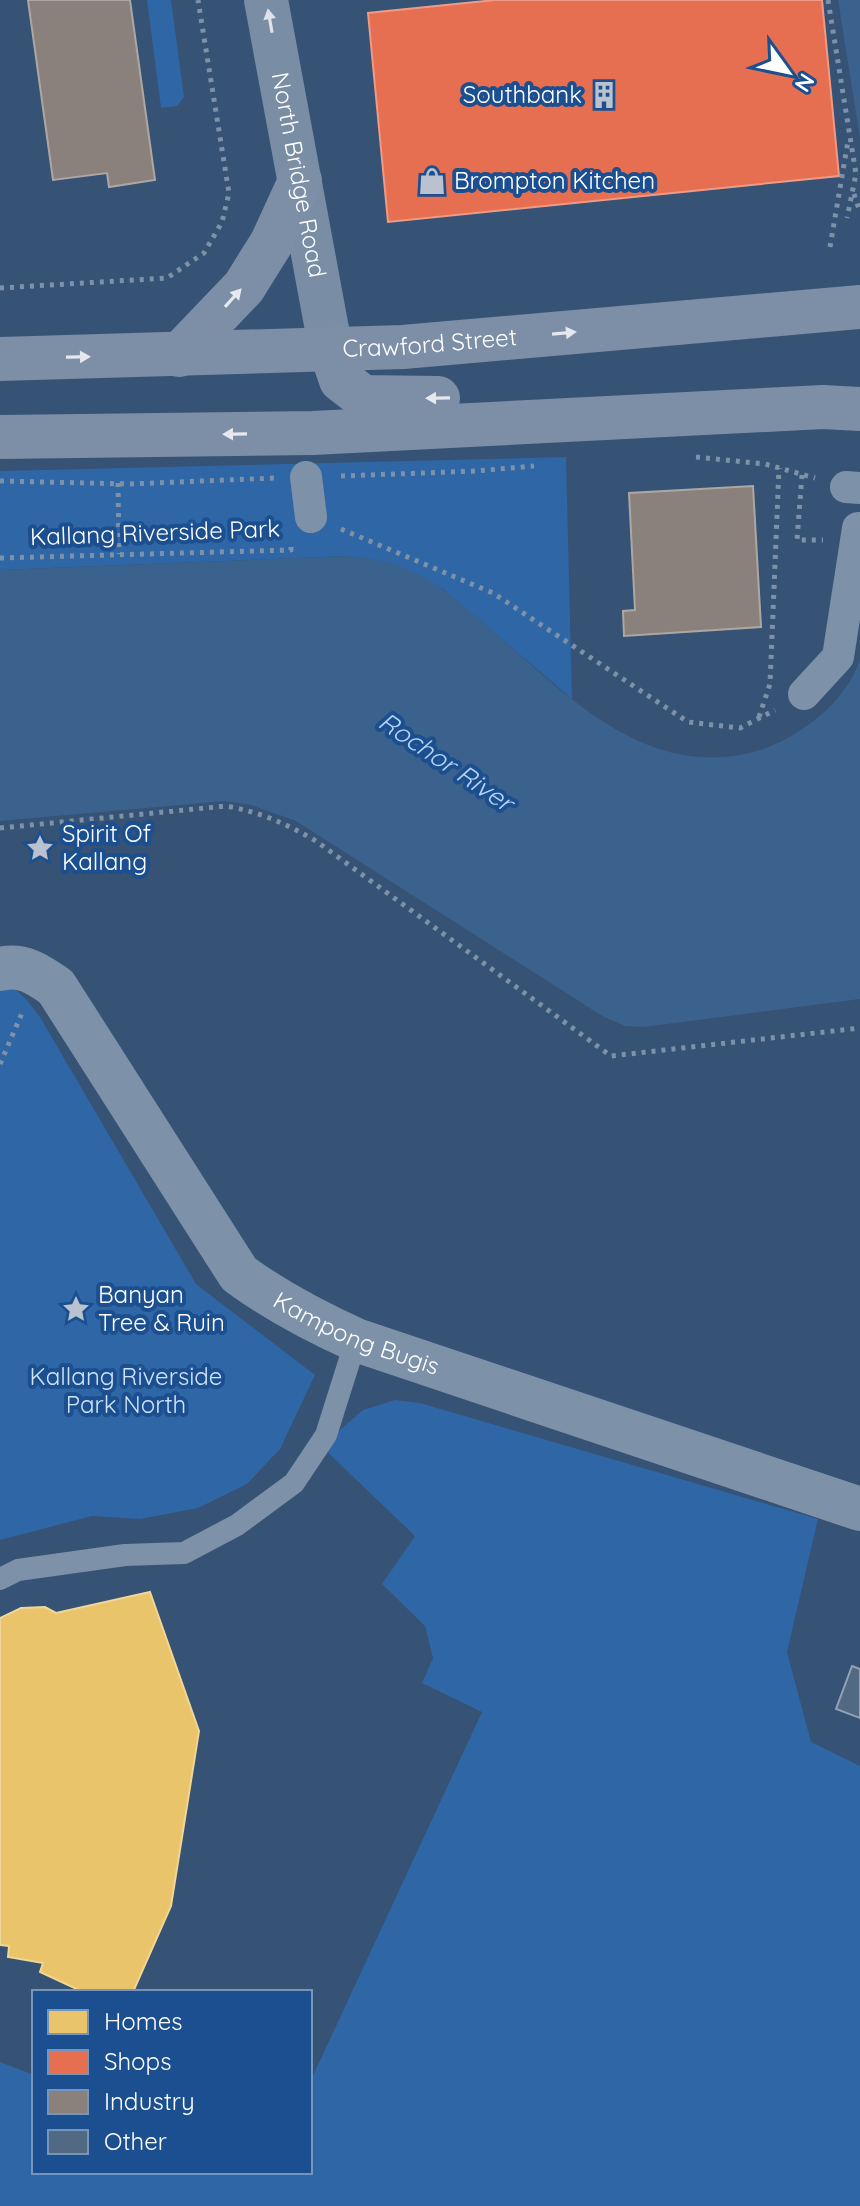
<svg xmlns="http://www.w3.org/2000/svg" width="860" height="2206" font-family="Quicksand,sans-serif">
	<rect width="100%" height="100%" fill="#365274"/>
	<g fill="#2f66a5">
		<path d="M 147,0 L 171,0 L 184,97 L 177,106 L 161,108 Z"/>
		<path d="M 566,457 L 572,699 L 444,590 C 414,571 384,559 348,556 L 0,570 L 0,471 Z"/>
		<path d="M 0,983 C 19,988 29,1002 40,1017 L 196,1284 L 315,1375 L 280,1449 L 247,1484 L 198,1508 L 140,1519 L 92,1516 L 0,1540 Z"/>
		<path d="M 395,1400 L 420,1403 L 818,1519 L 787,1652 L 811,1742 L 860,1766 L 860,2206 L 0,2206 L 0,2062 L 34,2075 L 34,2172 L 310,2172 L 310,2082 L 482,1712 L 422,1683 L 433,1658 L 425,1626 L 382,1584 L 415,1536 L 321,1446 L 363,1410 Z"/>
	</g>
	<g fill="#3b618d">
		<path d="M 838,0 L 860,0 L 860,138 Z"/>
		<path d="M 348,556 C 375,558 400,565 423,577 C 447,590 466,608 486,625 C 548,678 614,750 699,757 C 729,759 756,754 782,741 C 817,722 846,698 860,660 L 860,999 L 644,1027 L 625,1026 L 604,1017 L 296,821 L 251,805 L 225,801 L 0,821 L 0,570 Z"/>
	</g>
	<path fill="#e9c46a" stroke="#f0d697" stroke-width="2" d="M 150,1592 L 199,1731 L 171,1906 L 133,1992 L 83,1992 L 40,1972 L 43,1963 L 8,1957 L 9,1946 L 0,1945 L 0,1618 L 21,1608 L 45,1607 L 56,1613 Z"/>
	<path fill="#e76f51" stroke="#ee9a85" stroke-width="2" d="M 495,0 L 822,0 L 839,176 L 388,222 L 368,13 Z"/>
	<g fill="#8a817c" stroke="#ada7a3" stroke-width="2">
		<path d="M 28,0 L 130,0 L 155,180 L 109,187 L 107,173 L 53,180 Z"/>
		<path d="M 753,486 L 761,627 L 624,636 L 623,611 L 635,610 L 629,493 Z"/>
	</g>
	<path fill="#526984" stroke="#92a2b6" stroke-width="2" d="M 852,1666 L 860,1669 L 860,1718 L 836,1709 Z"/>
	<g fill="none" stroke-linecap="round" stroke-linejoin="round">
		<g stroke="#7d92a8" stroke-width="5" stroke-dasharray="4 6" stroke-linecap="butt">
			<path d="M 828,0 L 856,174 L 847,218"/>
			<path d="M 854,194 L 860,212"/>
			<path d="M 830,247 L 848,141"/>
			<path d="M 0,288 L 167,278 L 204,253 L 222,222 L 229,193 L 198,0"/>
			<path d="M 696,457 L 765,464 L 815,478"/>
			<path d="M 802,475 L 797,540 L 823,540"/>
			<path d="M 341,476 L 476,471 L 534,466"/>
			<path d="M 0,481 L 130,484 L 275,478"/>
			<path d="M 118,483 L 119,554"/>
			<path d="M 341,529 L 493,593 L 688,722 L 740,728 L 775,710"/>
			<path d="M 0,558 L 291,550 L 291,545"/>
			<path d="M 759,717 L 770,684 L 779,468"/>
			<path d="M 0,828 L 226,806 C 260,812 287,824 316,841 L 611,1056 L 860,1028"/>
			<path d="M 0,1064 L 22,1013"/>
		</g>
		<path stroke="#7d92a8" stroke-width="22" d="M 0,1579 L 18,1570 L 125,1555 L 184,1553 L 237,1525 L 294,1483 L 326,1435 L 356,1340"/>
		<g stroke="#7d92a8" stroke-width="32">
			<path d="M 306,477 L 311,517"/>
			<path d="M 846,487 L 860,488"/>
			<path d="M 804,694 L 838,657 L 858,528"/>
		</g>
		<path stroke="#7d92a8" stroke-width="44" id="s1" d="M 0,969 C 22,963 39,975 56,987 L 239,1274 C 276,1301 314,1321 356,1340 L 860,1509"/>
		<path stroke="#798da4" stroke-width="44" id="s2" d="M 266,0 L 331,351"/>
		<g stroke="#7d8ea7" stroke-width="44">
			<path d="M 331,351 L 341,380 L 363,397 L 438,398"/>
			<path d="M 179,355 L 244,287 L 272,242 L 300,181"/>
			<path id="s3" d="M 0,359 L 403,347 L 860,307"/>
			<path d="M 0,437 L 313,433 L 823,407 L 860,409"/>
		</g>
	</g>
	<defs><path id="oneway-solid" d="M-6-.8H1V-3.2L6.5 0L1 3.2V.8H-6Z" transform="scale(2)"/></defs>
	<use fill="#dee2e8" href="#oneway-solid" transform="translate(270 21) rotate(-100)"/>
	<g fill="#e5e8ed">
		<use href="#oneway-solid" transform="translate(233 298) rotate(-48)"/>
		<use href="#oneway-solid" transform="translate(564 333) rotate(-5)"/>
		<use href="#oneway-solid" transform="translate(78 357) rotate(-1)"/>
		<use href="#oneway-solid" transform="translate(438 398) rotate(179)"/>
		<use href="#oneway-solid" transform="translate(235 434) rotate(179)"/>
	</g>
	<defs>
		<g id="building-bare" transform="scale(2.16)"><path d="M-4-6H4V6H1V3H-1V6H-4ZM-2.5-4.3h1.7v1.8h-1.7ZM.8-4.3h1.7v1.8H.8ZM-2.5-1h1.7V.8h-1.7ZM.8-1h1.7V.8H.8Z" fill="#b9c2ce" stroke="#1b4f8f" stroke-width="2.5" paint-order="stroke"/></g>
		<g id="shop-bare" transform="scale(2.16)"><path d="M-5-2.5h2.3a2.7 3.5 0 0 1 5.4 0H5L5.5 6h-11ZM-1.5-2.5h3a1.5 2.3 0 0 0-3 0Z" fill="#b9c2ce" stroke="#1b4f8f" stroke-width="2.5" paint-order="stroke"/></g>
		<g id="sight-bare" transform="scale(2.16)"><path d="M0-6L1.8-2.2L6-1.7L2.9 1.2L3.7 5.4L0 3.3L-3.7 5.4L-2.9 1.2L-6-1.7L-1.8-2.2Z" fill="#b9c2ce" stroke="#1b4f8f" stroke-width="2.5" paint-order="stroke"/></g>
	</defs>
	<g fill-rule="evenodd">
		<use href="#building-bare" x="604" y="95"/>
		<use href="#shop-bare" x="432" y="181"/>
		<use href="#sight-bare" x="40" y="848"/>
		<use href="#sight-bare" x="76" y="1309"/>
	</g>
	<g text-anchor="middle" stroke-width="8" stroke-linejoin="round" paint-order="stroke">
		<g font-size="24" fill="#fff" stroke="#1b4f8f" text-anchor="start">
			<text x="582" y="103" text-anchor="end">Southbank</text>
			<text x="454" y="189">Brompton Kitchen</text>
			<text x="62" y="842">Spirit Of<tspan x="62" dy="28">Kallang</tspan></text>
			<text x="98" y="1303">Banyan<tspan x="98" dy="28">Tree &amp; Ruin</tspan></text>
		</g>
		<g font-size="24" fill="#fff" stroke="#1b4f8f">
			<text dy="8" stroke="none"><textPath href="#s2" startOffset="178">North Bridge Road</textPath></text>
			<text dy="8" stroke="none"><textPath href="#s3" startOffset="430">Crawford Street</textPath></text>
			<text transform="translate(155 533) rotate(-2)" y="8">Kallang Riverside Park</text>
			<text dy="8" stroke="none"><textPath href="#s1" startOffset="534">Kampong Bugis</textPath></text>
		</g>
		<g font-size="24" fill="#cfe3fa" stroke="#1b4f8f">
			<text x="126" y="1385">Kallang Riverside<tspan x="126" dy="28">Park North</tspan></text>
		</g>
		<g font-size="26" font-style="italic" fill="#b5d3f5" stroke="#1b4f8f">
			<text transform="translate(446 762) rotate(34)" y="9">Rochor River</text>
		</g>
	</g>
	<rect x="32" y="1990" width="280" height="184" fill="#1b4f8f" stroke="#7695bc" stroke-width="2"/>
	<rect x="48" y="2010" width="40" height="24" fill="#e9c46a" stroke="#7695bc" stroke-width="2"/>
	<text x="104" y="2030" font-size="24" fill="#ffffff">Homes</text>
	<rect x="48" y="2050" width="40" height="24" fill="#e76f51" stroke="#7695bc" stroke-width="2"/>
	<text x="104" y="2070" font-size="24" fill="#ffffff">Shops</text>
	<rect x="48" y="2090" width="40" height="24" fill="#8a817c" stroke="#7695bc" stroke-width="2"/>
	<text x="104" y="2110" font-size="24" fill="#ffffff">Industry</text>
	<rect x="48" y="2130" width="40" height="24" fill="#526984" stroke="#7695bc" stroke-width="2"/>
	<text x="104" y="2150" font-size="24" fill="#ffffff">Other</text>
	<g transform="translate(788 72) rotate(123)" stroke="#1b4f8f" stroke-width="6" paint-order="stroke">
	<path d="M0-6L14 30L0 20L-14 30Z" fill="#ffffff"/>
	<text y="-12" font-size="22" font-weight="bold" text-anchor="middle" fill="#ffffff">N</text>
	</g>
</svg>
